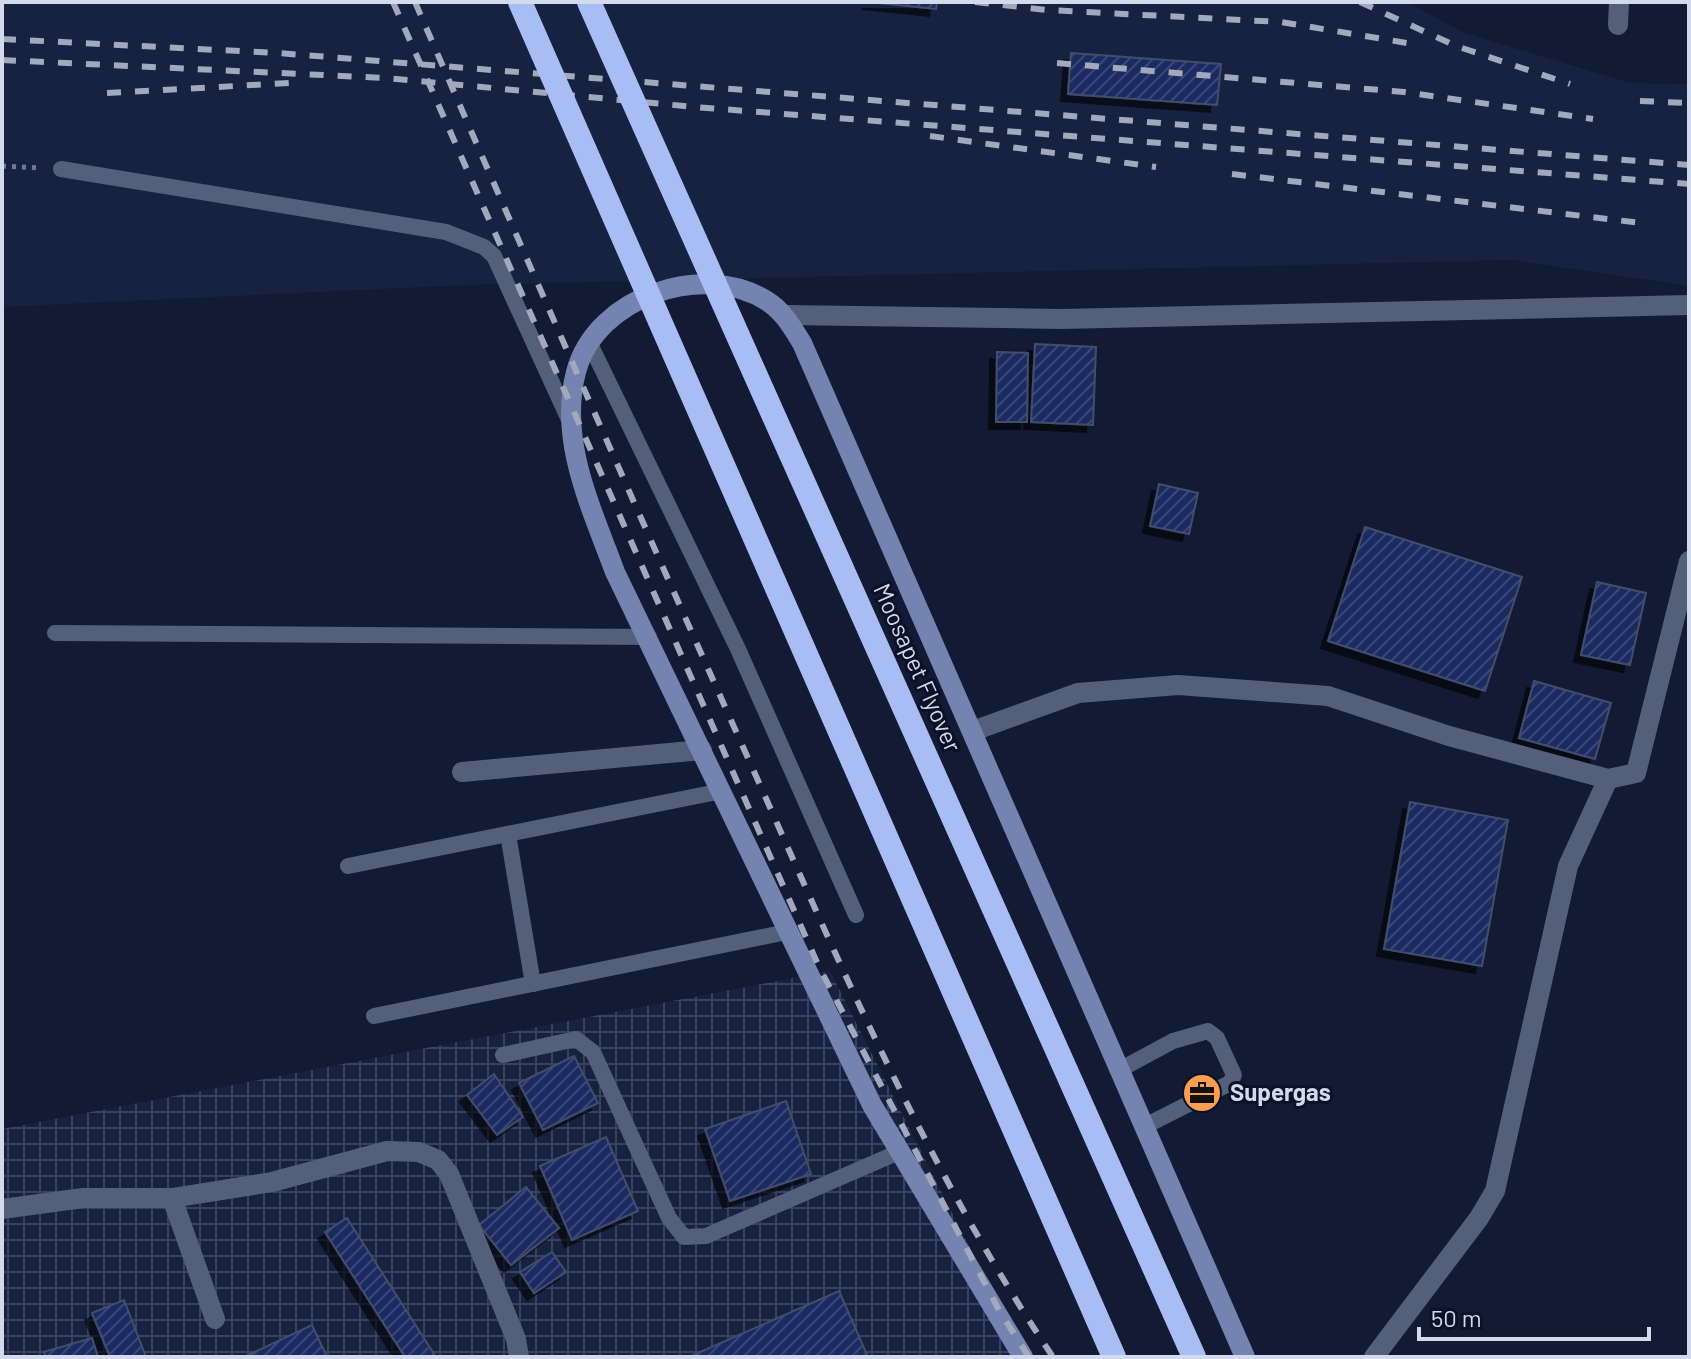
<svg xmlns="http://www.w3.org/2000/svg" width="1691" height="1359" font-family="Barlow,sans-serif">
	<defs>
		<pattern id="industrial-grid" width="8" height="8" patternUnits="userSpaceOnUse" patternTransform="scale(2)"><rect width="8" height="8" fill="#172240"/><path d="M0 4h8M4 0v8" fill="none" stroke="#38425c"/></pattern>
		<pattern id="building-hatch" width="6" height="6" patternUnits="userSpaceOnUse" patternTransform="scale(2)"><rect width="6" height="6" fill="#1a2a62"/><path d="M-1 1l2-2M0 6l6-6M5 7l2-2" fill="none" stroke="#3a4879"/></pattern>
		<filter id="shadow"><feDropShadow dx="-7" dy="7" stdDeviation="0" flood-color="#0009"/></filter>
	</defs>
	<rect width="100%" height="100%" fill="#121b33"/>
	<path fill="#172240" d="M 2,2 L 1408,2 L 1462,32 L 1630,83 L 1689,84 L 1689,286 L 1512,260 L 467,285 L 2,307 Z"/>
	<path fill="url(#industrial-grid)" d="M 830,971 L 1025,1357 L 2,1357 L 2,1129 Z"/>
	<g fill="url(#building-hatch)" stroke="#434e6a" stroke-width="2" filter="url(#shadow)">
		<path d="M 869,2 L 937,2 L 936,9 Z"/>
		<path d="M 1071,53 L 1221,64 L 1217,105 L 1068,94 Z"/>
		<path d="M 1035,344 L 1096,347 L 1093,425 L 1031,422 Z"/>
		<path d="M 997,352 L 1028,353 L 1027,422 L 996,422 Z"/>
		<path d="M 1159,484 L 1198,493 L 1189,534 L 1150,526 Z"/>
		<path d="M 1365,527 L 1522,577 L 1485,691 L 1328,641 Z"/>
		<path d="M 1597,582 L 1646,593 L 1630,665 L 1581,655 Z"/>
		<path d="M 1534,681 L 1611,703 L 1595,759 L 1519,738 Z"/>
		<path d="M 1410,802 L 1508,820 L 1482,966 L 1384,949 Z"/>
		<path d="M 574,1056 L 598,1103 L 543,1130 L 519,1083 Z"/>
		<path d="M 494,1074 L 523,1117 L 497,1135 L 467,1095 Z"/>
		<path d="M 786,1101 L 811,1174 L 730,1201 L 705,1129 Z"/>
		<path d="M 606,1137 L 638,1211 L 572,1240 L 540,1166 Z"/>
		<path d="M 526,1187 L 559,1228 L 511,1265 L 479,1225 Z"/>
		<path d="M 347,1218 L 436,1357 L 405,1357 L 325,1232 Z"/>
		<path d="M 552,1252 L 566,1272 L 534,1293 L 520,1272 Z"/>
		<path d="M 839,1291 L 868,1357 L 689,1357 Z"/>
		<path d="M 124,1300 L 146,1357 L 110,1357 L 92,1313 Z"/>
		<path d="M 312,1325 L 327,1357 L 244,1357 Z"/>
		<path d="M 92,1338 L 98,1357 L 46,1357 L 44,1352 Z"/>
	</g>
	<g fill="none" stroke-linecap="round" stroke-linejoin="round">
		<path stroke="#71798e" stroke-width="5" stroke-dasharray="4 6" stroke-linecap="butt" d="M 2,166 L 40,168"/>
		<g stroke="#545f7a" stroke-width="16">
			<path d="M 61,169 L 446,232 L 484,247 L 494,256 L 570,422"/>
			<path d="M 589,342 L 738,649 L 856,915"/>
			<path d="M 55,633 L 649,637"/>
			<path d="M 508,834 L 533,984"/>
			<path d="M 348,866 L 722,791"/>
			<path d="M 374,1016 L 787,932"/>
			<path d="M 503,1055 L 576,1039 L 593,1052 L 669,1218 L 684,1237 L 706,1236 L 899,1152"/>
			<path d="M 1121,1069 L 1173,1041 L 1208,1031 L 1217,1038 L 1234,1075 L 1230,1083 L 1143,1127"/>
		</g>
		<g stroke="#545f7a" stroke-width="20">
			<path d="M 1618,25 L 1619,2"/>
			<path d="M 785,315 L 1062,319 L 1689,305"/>
			<path d="M 973,731 L 1078,693 L 1178,685 L 1328,696 L 1449,736 L 1608,779 L 1636,773 L 1689,561"/>
			<path d="M 462,772 L 702,750"/>
			<path d="M 172,1198 L 215,1319"/>
			<path d="M 2,1209 L 83,1198 L 172,1198 L 272,1182 L 387,1151 L 419,1152 L 438,1160 L 449,1174 L 516,1339 L 519,1357"/>
			<path d="M 1374,1357 L 1479,1218 L 1495,1191 L 1568,866 L 1608,779"/>
		</g>
		<path stroke="#7384b0" stroke-width="20" d="M 1023,1357 L 872,1105 L 615,572 C 592,509 558,441 576,372 C 596,296 704,261 767,301 C 783,311 792,327 802,343 L 1245,1357"/>
		<g stroke="#a2a9bd" stroke-width="6" stroke-dasharray="14 14" stroke-linecap="butt">
			<path d="M 393,2 L 819,967 L 1000,1312 L 1029,1357"/>
			<path d="M 415,2 C 526,258 638,513 752,767 C 842,969 929,1173 1053,1357"/>
			<path d="M 975,2 L 1047,10 L 1281,22 L 1419,45"/>
			<path d="M 1360,2 L 1456,46 L 1570,84"/>
			<path d="M 2,39 L 278,53 L 1689,165"/>
			<path d="M 2,60 L 386,78 L 695,107 L 1689,184"/>
			<path d="M 1057,63 L 1404,92 L 1593,119"/>
			<path d="M 107,93 L 290,83"/>
			<path d="M 1640,101 L 1689,103"/>
			<path d="M 930,136 L 1156,167"/>
			<path d="M 1232,174 L 1641,223"/>
		</g>
		<g stroke="#a8bdf3" stroke-width="24">
			<path d="M 520,2 L 1114,1357"/>
			<path d="M 589,2 L 1194,1357"/>
		</g>
	</g>
	<defs>
		<g id="office-disc" transform="scale(2)"><circle r="9.5" fill="#fb9e51" stroke="#0a1129"/><path d="M-6-3h4V-5.5h4V-3h4V5H-6ZM-1-4.5V-3h2v-1.5ZM-6 0V1H6V0Z" fill="#111"/></g>
	</defs>
	<g fill-rule="evenodd">
		<use href="#office-disc" x="1202" y="1093"/>
	</g>
	<g text-anchor="middle" stroke-width="6" stroke-linejoin="round" paint-order="stroke">
		<g font-size="24" fill="#d3daec" stroke="#0a1129">
			<text transform="translate(917 668) rotate(66)" y="8">Moosapet Flyover</text>
		</g>
		<g font-size="24" font-weight="bold" fill="#d3daec" stroke="#0a1129" text-anchor="start">
			<text x="1230" y="1101">Supergas</text>
		</g>
	</g>
	<rect width="1691" height="1359" fill="none" stroke="#d3daec" stroke-width="8"/>
	<path d="M1419 1327v12h230v-12" fill="none" stroke="#d3daec" stroke-width="4"/>
	<text x="1431" y="1327" font-size="24" fill="#d3daec" stroke="#0a1129" stroke-width="6" paint-order="stroke">50 m</text>
</svg>
